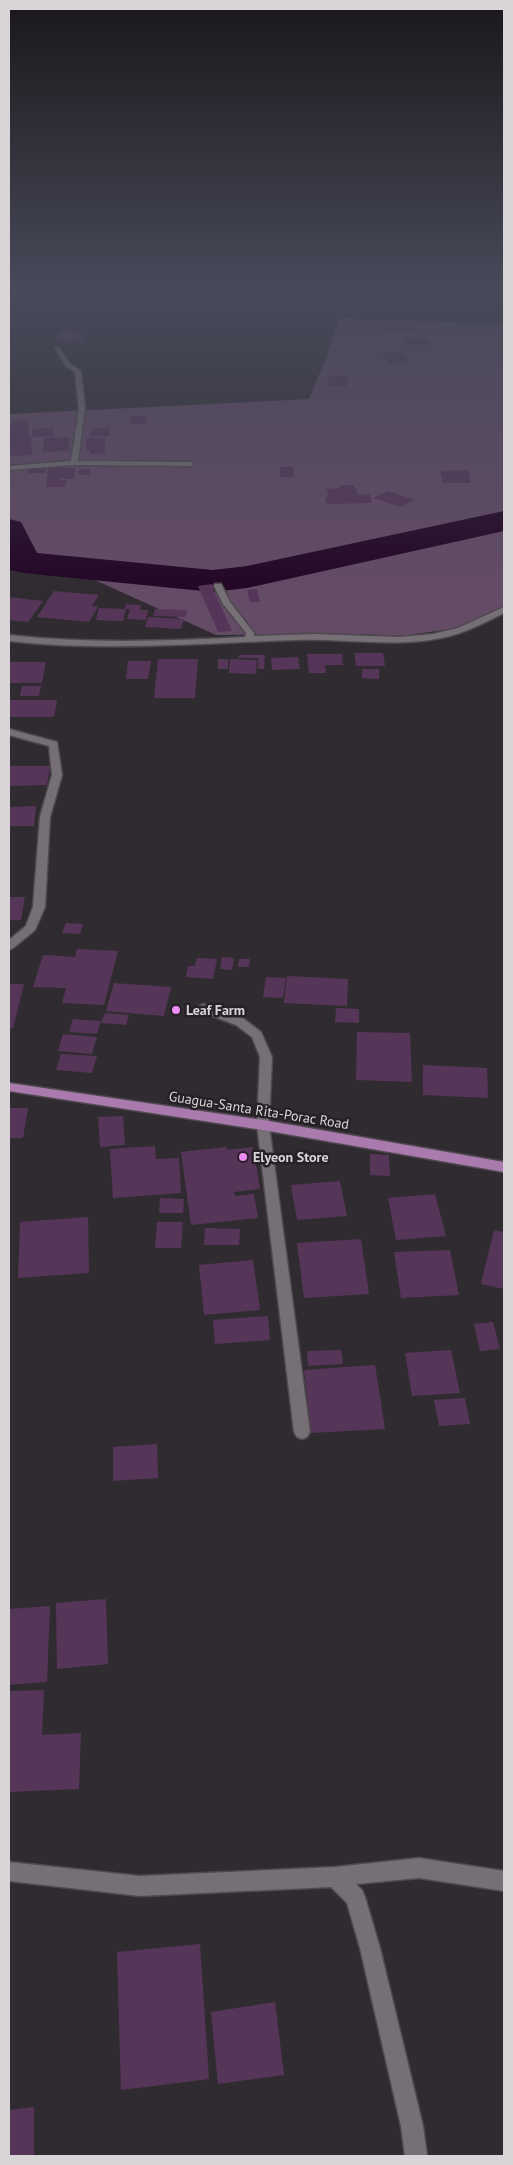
<svg xmlns="http://www.w3.org/2000/svg" width="513" height="2165" font-family="'PT Sans',sans-serif">
	<rect width="100%" height="100%" fill="#302b31"/>
	<path fill="#644b66" d="M 339,318 L 504,324 L 504,608 L 457,628 L 402,636 L 357,634 L 216,635 L 9,541 L 9,414 L 309,399 L 326,358 Z"/>
	<g fill="none" stroke-linecap="round" stroke-linejoin="round">
		<path fill="#230726" fill-rule="evenodd" d="M 504,511 L 504,531 L 247,588 L 213,592 L 23,573 L 10,570 L 9,567 L 9,519 L 21,522 L 37,553 L 213,570 L 247,566 Z"/>
	</g>
	<g fill="#563658">
		<path d="M 40,301 L 42,309 L 31,310 L 28,302 Z"/>
		<path d="M 387,326 L 414,326 L 415,332 L 387,332 Z"/>
		<path d="M 73,330 L 73,333 L 82,332 L 84,342 L 58,343 L 56,334 L 61,334 L 60,331 Z"/>
		<path d="M 404,338 L 428,338 L 429,345 L 404,345 Z"/>
		<path d="M 402,351 L 411,362 L 389,364 L 380,353 Z"/>
		<path d="M 329,375 L 348,376 L 346,387 L 327,386 Z"/>
		<rect x="131" y="416" width="15" height="8"/>
		<path d="M 28,420 L 29,436 L 27,436 L 31,437 L 32,455 L 9,456 L 9,437 L 12,421 Z"/>
		<path d="M 109,427 L 110,436 L 90,437 L 89,431 L 94,431 L 93,428 Z"/>
		<path d="M 53,428 L 53,436 L 32,437 L 32,429 Z"/>
		<path d="M 69,437 L 69,451 L 43,452 L 44,438 Z"/>
		<path d="M 86,438 L 105,438 L 105,453 L 90,454 L 90,450 L 86,450 Z"/>
		<path d="M 280,467 L 293,467 L 294,477 L 280,477 Z"/>
		<path d="M 46,468 L 46,473 L 28,473 L 28,469 Z"/>
		<path d="M 48,468 L 76,468 L 74,479 L 60,479 L 59,482 L 62,480 L 67,480 L 65,487 L 46,487 Z"/>
		<path d="M 90,469 L 89,475 L 78,475 L 79,470 Z"/>
		<path d="M 468,470 L 471,483 L 443,483 L 440,471 Z"/>
		<path d="M 339,485 L 354,485 L 358,495 L 370,494 L 372,503 L 327,504 L 325,497 L 329,497 L 326,489 L 340,488 Z"/>
		<path d="M 388,491 L 415,500 L 400,507 L 373,498 Z"/>
		<path d="M 212,584 L 215,593 L 232,631 L 218,632 L 198,586 Z"/>
		<path d="M 257,589 L 260,602 L 250,602 L 247,590 Z"/>
		<path d="M 54,591 L 99,595 L 92,606 L 98,607 L 89,622 L 37,617 Z"/>
		<path d="M 9,597 L 43,601 L 28,622 L 9,620 Z"/>
		<path d="M 126,604 L 141,605 L 140,610 L 148,610 L 146,620 L 127,619 L 130,609 L 125,609 Z"/>
		<path d="M 99,608 L 126,609 L 123,621 L 96,620 Z"/>
		<path d="M 155,609 L 187,610 L 185,617 L 153,616 Z"/>
		<path d="M 148,617 L 184,619 L 181,629 L 145,627 Z"/>
		<path d="M 354,653 L 383,653 L 385,666 L 356,666 Z"/>
		<path d="M 307,654 L 342,654 L 343,665 L 325,665 L 326,673 L 309,673 Z"/>
		<path d="M 239,655 L 265,655 L 264,669 L 258,669 L 258,658 L 238,658 Z"/>
		<path d="M 298,657 L 300,669 L 272,670 L 271,658 Z"/>
		<path d="M 158,659 L 198,659 L 195,698 L 154,698 Z"/>
		<rect x="218" y="659" width="10" height="10"/>
		<path d="M 230,659 L 257,660 L 256,674 L 229,673 Z"/>
		<path d="M 128,661 L 151,661 L 148,679 L 126,679 Z"/>
		<path d="M 9,662 L 46,662 L 42,683 L 9,683 Z"/>
		<path d="M 362,669 L 379,669 L 379,679 L 362,678 Z"/>
		<path d="M 22,686 L 41,686 L 39,696 L 20,696 Z"/>
		<path d="M 10,700 L 57,700 L 54,717 L 9,717 Z"/>
		<path d="M 9,766 L 50,766 L 47,785 L 9,786 Z"/>
		<path d="M 36,806 L 34,826 L 9,826 L 9,807 Z"/>
		<path d="M 9,897 L 25,897 L 21,920 L 9,920 Z"/>
		<path d="M 66,923 L 83,924 L 80,934 L 62,933 Z"/>
		<path d="M 77,949 L 118,951 L 104,1005 L 62,1003 L 66,988 L 33,987 L 43,955 L 75,957 Z"/>
		<path d="M 222,957 L 234,958 L 232,970 L 220,969 Z"/>
		<path d="M 197,958 L 217,959 L 213,979 L 186,977 L 188,966 L 195,966 Z"/>
		<path d="M 239,959 L 250,959 L 249,967 L 238,967 Z"/>
		<path d="M 287,976 L 348,979 L 347,1006 L 284,1003 Z"/>
		<path d="M 266,977 L 286,978 L 283,998 L 263,997 Z"/>
		<path d="M 114,983 L 171,987 L 164,1016 L 106,1011 Z"/>
		<path d="M 9,984 L 24,984 L 13,1028 L 9,1028 Z"/>
		<path d="M 336,1008 L 359,1009 L 359,1023 L 335,1022 Z"/>
		<path d="M 105,1013 L 129,1015 L 126,1025 L 101,1023 Z"/>
		<path d="M 73,1019 L 101,1021 L 97,1034 L 69,1032 Z"/>
		<path d="M 357,1032 L 410,1033 L 412,1082 L 356,1080 Z"/>
		<path d="M 63,1034 L 97,1037 L 92,1054 L 58,1051 Z"/>
		<path d="M 61,1054 L 97,1056 L 92,1073 L 56,1070 Z"/>
		<path d="M 423,1065 L 487,1068 L 488,1098 L 423,1095 Z"/>
		<path d="M 9,1108 L 28,1108 L 23,1138 L 9,1138 Z"/>
		<path d="M 123,1116 L 125,1145 L 100,1147 L 98,1117 Z"/>
		<path d="M 155,1146 L 156,1159 L 179,1158 L 181,1193 L 113,1198 L 110,1149 Z"/>
		<path d="M 226,1147 L 227,1150 L 253,1147 L 260,1189 L 234,1192 L 235,1196 L 254,1194 L 258,1218 L 191,1225 L 181,1152 Z"/>
		<path d="M 370,1154 L 389,1155 L 390,1176 L 370,1175 Z"/>
		<path d="M 340,1181 L 347,1216 L 297,1220 L 291,1185 Z"/>
		<path d="M 435,1194 L 446,1236 L 396,1240 L 388,1198 Z"/>
		<path d="M 160,1198 L 184,1199 L 183,1213 L 159,1213 Z"/>
		<path d="M 88,1217 L 89,1273 L 18,1278 L 20,1222 Z"/>
		<path d="M 157,1222 L 183,1222 L 181,1248 L 155,1248 Z"/>
		<path d="M 205,1228 L 240,1229 L 239,1245 L 204,1245 Z"/>
		<path d="M 494,1230 L 504,1232 L 504,1289 L 481,1284 Z"/>
		<path d="M 361,1239 L 369,1294 L 304,1298 L 297,1243 Z"/>
		<path d="M 450,1250 L 459,1295 L 401,1298 L 394,1252 Z"/>
		<path d="M 253,1260 L 260,1310 L 204,1315 L 199,1265 Z"/>
		<path d="M 268,1316 L 270,1340 L 215,1344 L 213,1320 Z"/>
		<path d="M 493,1322 L 500,1349 L 480,1351 L 474,1324 Z"/>
		<path d="M 341,1350 L 343,1364 L 308,1366 L 307,1351 Z"/>
		<path d="M 451,1350 L 460,1393 L 412,1396 L 405,1353 Z"/>
		<path d="M 375,1365 L 385,1429 L 311,1433 L 304,1370 Z"/>
		<path d="M 465,1398 L 470,1424 L 439,1426 L 434,1400 Z"/>
		<path d="M 157,1444 L 158,1478 L 113,1481 L 113,1447 Z"/>
		<path d="M 106,1599 L 108,1664 L 57,1669 L 56,1603 Z"/>
		<path d="M 50,1606 L 47,1682 L 9,1685 L 9,1609 Z"/>
		<path d="M 44,1690 L 42,1735 L 81,1733 L 79,1789 L 9,1792 L 9,1691 Z"/>
		<path d="M 200,1944 L 209,2079 L 121,2090 L 117,1952 Z"/>
		<path d="M 275,2002 L 284,2075 L 218,2084 L 211,2012 Z"/>
		<path d="M 34,2107 L 34,2156 L 9,2156 L 9,2110 Z"/>
	</g>
	<g fill="none" stroke-linecap="round" stroke-linejoin="round">
		<g stroke="#4e494e" stroke-width="3">
			<g id="minor">
				<path d="M 55,348 L 59,348 L 70,364 L 81,371 L 85,409 L 78,461 L 190,462 L 193,462 L 193,466 L 74,465 L 9,470 L 9,466 L 71,461 L 79,409 L 75,372 L 66,366 Z"/>
				<path d="M 215,584 L 221,584 L 230,602 L 254,633 L 254,636 L 314,634 L 400,637 L 433,634 L 458,628 L 504,607 L 504,613 C 484,623 463,634 441,638 C 394,648 344,638 297,640 C 200,643 105,652 9,641 L 9,635 C 88,644 166,641 245,637 L 246,633 L 223,604 L 214,586 Z"/>
				<path d="M 9,729 L 57,742 L 62,775 L 50,817 L 45,907 L 35,930 L 13,948 L 9,950 L 9,940 L 26,926 L 33,907 L 40,817 L 52,775 L 49,746 L 9,735 Z"/>
				<path d="M 203,1004 L 244,1019 L 261,1032 L 272,1057 L 269,1125 L 310,1432 L 307,1437 L 302,1439 L 297,1437 L 294,1432 L 257,1125 L 260,1057 L 252,1037 L 236,1025 L 199,1011 L 197,1008 Z"/>
				<path d="M 419,1858 L 504,1871 L 504,1891 L 419,1878 L 356,1884 L 362,1890 L 365,1897 L 380,1948 L 423,2126 L 427,2156 L 405,2156 L 401,2126 L 360,1948 L 347,1903 L 331,1887 L 140,1896 L 9,1881 L 9,1862 L 140,1876 L 335,1867 Z"/>
			</g>
		</g>
		<g stroke="#4e494e" stroke-width="3">
			<path id="major" d="M 9,1083 L 263,1120 L 504,1162 L 504,1172 L 263,1130 L 9,1091 Z"/>
		</g>
		<use href="#minor" fill="#766f76" fill-rule="evenodd"/>
		<use href="#major" fill="#aa7aae" fill-rule="evenodd"/>
	</g>
	<linearGradient id="sky" x2="0" y2="1"><stop stop-color="#1a181b"/><stop offset="0.49" stop-color="#484a5a"/><stop offset="1" stop-color="#484a5a" stop-opacity="0"/></linearGradient>
	<rect width="513" height="591" fill="url(#sky)"/>
	<g fill="#ef8bf7" stroke="#262127" stroke-width="2">
		<circle cx="176" cy="1010" r="5"/>
		<circle cx="243" cy="1157" r="5"/>
	</g>
	<g text-anchor="middle" stroke-width="5" stroke-linejoin="round" paint-order="stroke">
		<g font-size="14" font-weight="bold" fill="#d8d4d8" stroke="#262127" text-anchor="start">
			<text x="186" y="1015">Leaf Farm</text>
			<text x="253" y="1162">Elyeon Store</text>
		</g>
		<g font-size="14" fill="#d8d4d8" stroke="#262127">
			<text transform="translate(259 1110) rotate(9)" y="5">Guagua-Santa Rita-Porac Road</text>
		</g>
	</g>
	<rect width="513" height="2165" fill="none" stroke="#d8d4d8" stroke-width="20"/>
</svg>
